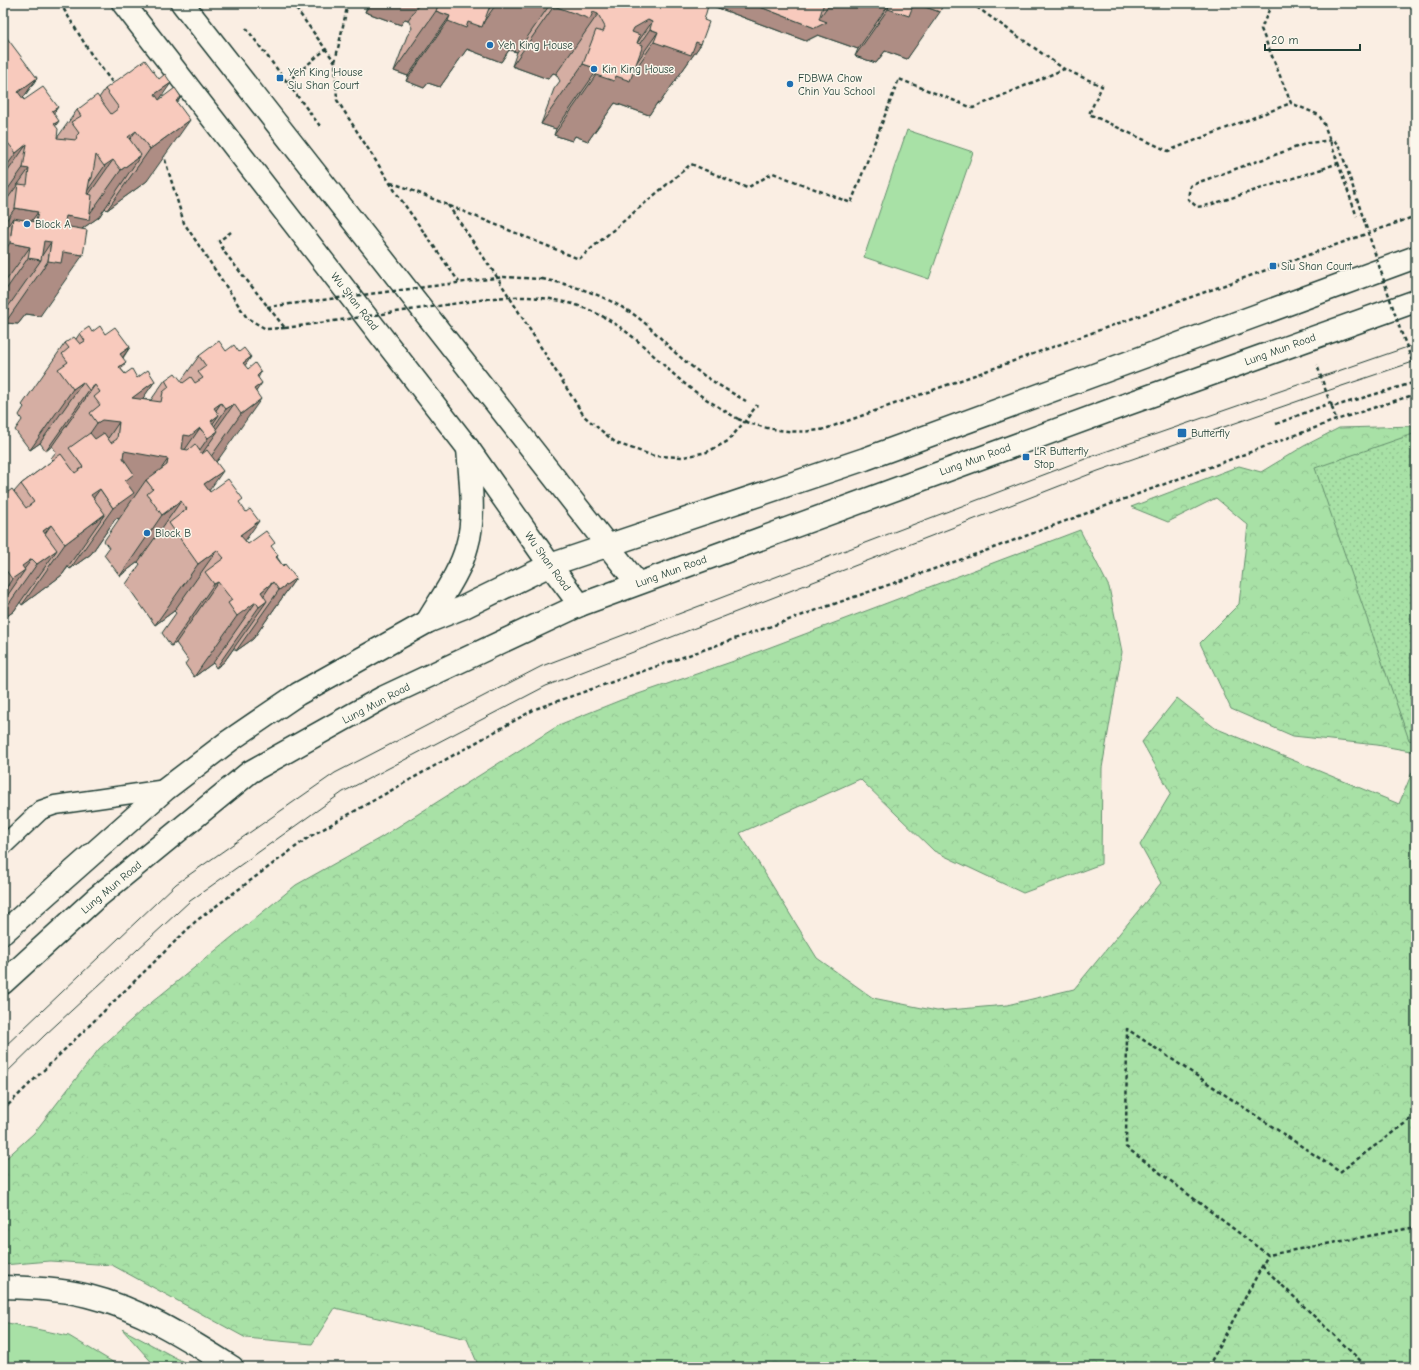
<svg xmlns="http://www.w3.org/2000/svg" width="1419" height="1370" font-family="'Comic Neue',sans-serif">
	<defs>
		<pattern id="forest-crowns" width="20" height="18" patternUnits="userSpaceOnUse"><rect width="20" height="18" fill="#a8e1a6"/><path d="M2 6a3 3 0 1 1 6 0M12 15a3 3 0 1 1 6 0" fill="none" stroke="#90c290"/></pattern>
		<pattern id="park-dots" width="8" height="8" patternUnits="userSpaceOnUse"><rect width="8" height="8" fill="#a8e1a6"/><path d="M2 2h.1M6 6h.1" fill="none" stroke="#90c290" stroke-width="1.8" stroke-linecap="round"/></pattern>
	</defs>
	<rect width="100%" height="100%" fill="#faeee3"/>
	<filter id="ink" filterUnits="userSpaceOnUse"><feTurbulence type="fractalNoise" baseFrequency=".025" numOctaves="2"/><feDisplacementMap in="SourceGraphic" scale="8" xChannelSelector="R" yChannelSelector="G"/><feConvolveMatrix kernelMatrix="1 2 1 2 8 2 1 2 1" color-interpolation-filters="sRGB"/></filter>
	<g filter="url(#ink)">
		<g fill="#a8e1a6" stroke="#648f6d">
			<path d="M 907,130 L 973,152 L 929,279 L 864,257 Z"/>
			<path d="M 3,1322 L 69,1336 L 121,1367 L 3,1367 Z"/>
		</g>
		<g fill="url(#forest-crowns)" stroke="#648f6d">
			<path d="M 1416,426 L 1416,752 L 1377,745 L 1293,736 L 1231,709 L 1200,643 L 1239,604 L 1248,525 L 1216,498 L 1168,522 L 1131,507 L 1239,466 L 1261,472 L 1304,446 L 1339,428 Z"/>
			<path d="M 1080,530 L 1109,587 L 1122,652 L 1102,768 L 1101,864 L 1023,893 L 934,851 L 860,779 L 740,833 L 817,958 L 873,998 L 937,1011 L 1007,1005 L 1074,989 L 1161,883 L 1140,845 L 1171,793 L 1142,742 L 1177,698 L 1215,728 L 1399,804 L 1416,763 L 1416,1367 L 479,1367 L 467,1339 L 335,1308 L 312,1344 L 246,1338 L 112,1265 L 50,1261 L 3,1265 L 3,1161 L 34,1133 L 99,1049 L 141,1011 L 296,885 L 380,838 L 561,724 L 621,700 L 731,662 Z"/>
			<path d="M 122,1329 L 193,1367 L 156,1367 Z"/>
		</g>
		<path fill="url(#park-dots)" stroke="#648f6d" d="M 1416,433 L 1416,742 L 1409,740 L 1315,468 Z"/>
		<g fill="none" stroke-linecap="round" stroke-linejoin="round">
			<g stroke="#1f3d34" stroke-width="21">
				<path id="lane" d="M 3,846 L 41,810 L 55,805 L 166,789"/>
			</g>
			<g stroke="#1f3d34" stroke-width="25">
				<path id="street" d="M 3,1287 C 31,1288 60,1289 88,1296 C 141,1309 186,1338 232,1367"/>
			</g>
			<g stroke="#1f3d34" stroke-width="25">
				<g id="secondary">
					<path d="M 123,3 L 468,448 L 550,565 L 580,605"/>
					<path d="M 182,3 L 637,583"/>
					<path d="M 427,622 C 441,598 460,573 467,546 C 476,516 470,478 468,448"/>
					<path d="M 3,933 L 166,789 L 229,741 L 298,694 L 427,622 L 462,608 L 550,565 L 865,459 L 1416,257"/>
					<path d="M 3,983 L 95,899 L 250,772 L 382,698 L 580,605 L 1122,406 L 1416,301"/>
				</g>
			</g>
			<g stroke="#1f3d34" stroke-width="2.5" stroke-dasharray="4 3" stroke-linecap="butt">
				<path d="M 60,3 L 91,54 L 115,86"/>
				<path d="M 292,3 L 335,62"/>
				<path d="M 348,3 L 335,62 L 337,100 L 397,194 L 459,282"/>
				<path d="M 971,3 L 1064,69"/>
				<path d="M 1272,3 L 1261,29 L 1291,103 L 1319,115 L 1324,124 L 1338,163 L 1322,169"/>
				<path d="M 246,28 L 320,126"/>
				<path d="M 287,82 L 326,49"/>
				<path d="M 163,153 L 184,223 L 247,318 L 266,329 L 285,328"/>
				<path d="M 1338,163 L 1357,217"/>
				<path d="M 391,183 L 404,187 L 579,259 L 691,164 L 747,188 L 773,173 L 851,203 L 899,79 L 973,108 L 1064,69 L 1102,86 L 1089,114 L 1168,151 L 1291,103"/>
				<path d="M 448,205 L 495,274 L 584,416 L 616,443 L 654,456 L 684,457 L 707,452 L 728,441 L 745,421 L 757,405"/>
				<path d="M 231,232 L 219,241 L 225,253 L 285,328"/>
				<path d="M 542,279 C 574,285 603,295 630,312 C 651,325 666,346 685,361 C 704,377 725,389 746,401"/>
				<path d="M 1331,403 L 1332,407 L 1416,382"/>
				<path d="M 1332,407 L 1336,420"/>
				<path d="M 738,419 C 766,430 796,435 825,429 L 1416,216"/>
				<path d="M 1276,424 L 1330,403 L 1317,365"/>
				<path d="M 3,1110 L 196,921 L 309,837 L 535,709 L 988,550 L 1336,420 L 1416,394"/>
				<path d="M 1416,1115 L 1340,1172 L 1127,1029 L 1126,1147 L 1268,1255 L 1416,1227"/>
				<path d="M 1262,1266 L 1367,1367"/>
				<path d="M 1208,1367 L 1268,1255"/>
			</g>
			<use href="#lane" stroke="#fbf7ec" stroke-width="18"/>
			<use href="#street" stroke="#fbf7ec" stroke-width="22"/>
			<use href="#secondary" stroke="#fbf7ec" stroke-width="22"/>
			<g stroke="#1f3d34" stroke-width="1">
				<path d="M 3,1048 L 176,884 L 335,773 L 542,666 L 1093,456 L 1416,344"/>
				<path d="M 3,1076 L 45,1035 L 190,901 L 343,792 L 546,686 L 1098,471 L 1327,391 L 1416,361"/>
			</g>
			<g stroke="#1f3d34" stroke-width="2.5" stroke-dasharray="4 3" stroke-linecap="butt">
				<path d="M 1322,169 L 1209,205 L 1197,207 L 1188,199 L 1190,186 L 1202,181 L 1308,143 L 1334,140 L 1340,148 L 1400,329 L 1416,371"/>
				<path d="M 267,307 L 504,277 L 542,279"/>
				<path d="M 285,328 L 494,298 C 553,293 596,304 640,343 C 657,358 672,374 690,388 C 705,399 722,409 738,419"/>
			</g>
		</g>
		<g fill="#d5aea3" stroke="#1f3d34">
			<path d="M 368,3 L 699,3 L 704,20 L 701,44 L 659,104 L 657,103 L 649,115 L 615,103 L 588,141 L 575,136 L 572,141 L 554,135 L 556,129 L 541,124 L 554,89 L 560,81 L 556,74 L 553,73 L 548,79 L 512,66 L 517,52 L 509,50 L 501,62 L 467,49 L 440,87 L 428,83 L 424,88 L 406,81 L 408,76 L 394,71 L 407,36 L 412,28 L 408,20 L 405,19 L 401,25 L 365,12 Z"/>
			<path d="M 705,3 L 943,3 L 907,59 L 885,51 L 876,63 L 855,56 L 858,49 L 818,35 L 806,41 Z"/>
			<path d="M 3,42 L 37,78 L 23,98 L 24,100 L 54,113 L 57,138 L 77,110 L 99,98 L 105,89 L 159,100 L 181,97 L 177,103 L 147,181 L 107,210 L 105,208 L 99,217 L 83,228 L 40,316 L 26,314 L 18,324 L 5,323 L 8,308 L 3,314 Z"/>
			<path d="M 92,332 L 105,334 L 130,347 L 123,358 L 121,369 L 125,374 L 137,378 L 155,381 L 142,399 L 151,400 L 165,380 L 181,381 L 199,356 L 226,351 L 245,366 L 248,369 L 261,372 L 258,378 L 256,391 L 218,460 L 216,462 L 209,491 L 210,492 L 240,504 L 245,541 L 248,544 L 272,548 L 278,555 L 277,557 L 283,566 L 296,578 L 253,639 L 236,651 L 234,648 L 224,662 L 216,668 L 213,663 L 194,677 L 185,664 L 188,660 L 176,643 L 171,646 L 162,633 L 176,613 L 174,611 L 155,625 L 126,584 L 140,564 L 138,562 L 120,576 L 104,555 L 109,548 L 104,541 L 119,519 L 116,518 L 91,554 L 70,569 L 68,567 L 62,575 L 22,605 L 20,602 L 14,611 L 3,619 L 3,496 L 14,492 L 21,484 L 53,460 L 51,458 L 56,452 L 52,446 L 46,451 L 40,443 L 30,450 L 15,430 L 22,420 L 19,415 L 24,407 L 22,405 L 65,343 L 76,339 L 80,333 Z"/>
		</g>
		<g fill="#ae8d84" stroke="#1f3d34">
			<path d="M 371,3 L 420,3 L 408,20 L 405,19 L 401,25 L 365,12 Z"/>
			<path d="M 483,3 L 493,3 L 478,26 L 480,27 L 497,3 L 551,3 L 517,52 L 509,50 L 501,62 L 467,49 L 440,87 L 428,83 L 424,88 L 406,81 L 448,21 Z"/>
			<path d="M 594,3 L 598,14 L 556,74 L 553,73 L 548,79 L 512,66 L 554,6 Z"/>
			<path d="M 643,3 L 648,20 L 652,22 L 611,80 L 616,76 L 617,76 L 650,29 L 658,32 L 625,79 L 628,80 L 654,42 L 696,42 L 701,44 L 659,104 L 657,103 L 649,115 L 615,103 L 588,141 L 575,136 L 572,141 L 554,135 L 596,75 Z"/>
			<path d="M 705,3 L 750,3 L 813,27 L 830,3 L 890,3 L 858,49 L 818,35 L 806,41 Z"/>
			<path d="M 914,3 L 940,12 L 907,59 L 885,51 L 876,63 L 855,56 L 888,9 Z"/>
			<path d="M 436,11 L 450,16 L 408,76 L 394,71 Z"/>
			<path d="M 583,64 L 598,69 L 556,129 L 541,124 Z"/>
			<path d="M 37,78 L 3,127 L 18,92 Z"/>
			<path d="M 171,83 L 137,132 L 136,131 L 114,161 L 113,160 L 73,217 L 86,219 L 121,170 L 141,155 L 99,217 L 83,228 L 66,252 L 83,255 L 40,316 L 26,314 L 18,324 L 5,323 L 48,261 L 51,242 L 39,260 L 41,260 L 3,314 L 3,294 L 28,258 L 90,178 L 92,178 L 66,216 L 69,217 L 155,94 Z"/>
			<path d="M 181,97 L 147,146 L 176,101 Z"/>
			<path d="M 58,107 L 25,154 L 52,111 Z"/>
			<path d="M 190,120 L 147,181 L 107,210 L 150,149 Z"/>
			<path d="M 59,121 L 26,168 L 29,169 L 3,205 L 3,196 L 54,124 Z"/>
			<path d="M 8,143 L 3,151 L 3,147 Z"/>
			<path d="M 27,144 L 3,178 L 3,171 L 16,153 Z"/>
			<path d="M 15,208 L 38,212 L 15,244 L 30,247 L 3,285 L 3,253 L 10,243 L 13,218 L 3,233 L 3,225 Z"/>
			<path d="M 130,347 L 99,391 L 120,354 Z"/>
			<path d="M 251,357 L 217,406 L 221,403 L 202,431 L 200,428 L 157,490 L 153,489 L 167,465 L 168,459 L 150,485 L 146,480 L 119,519 L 116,518 L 91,554 L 70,569 L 113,508 L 100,489 L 63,541 L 91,495 L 124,451 L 184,435 L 243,363 Z"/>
			<path d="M 126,362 L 98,402 L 119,367 Z"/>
			<path d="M 155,381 L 118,434 L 119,422 L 77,484 L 83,467 L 75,455 L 97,423 Z"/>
			<path d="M 83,382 L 40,443 L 30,450 L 73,389 Z"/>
			<path d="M 262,383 L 241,413 L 254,389 Z"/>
			<path d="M 95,385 L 52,446 L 46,451 L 89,390 Z"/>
			<path d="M 261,399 L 218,460 L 198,475 L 241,414 Z"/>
			<path d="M 234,404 L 212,435 L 218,431 L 175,492 L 165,500 L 208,438 L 207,437 L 226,409 Z"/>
			<path d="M 219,415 L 205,435 L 211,421 Z"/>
			<path d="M 223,471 L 180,532 L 187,509 L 204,484 Z"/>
			<path d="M 181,501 L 138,562 L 120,576 L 162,515 Z"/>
			<path d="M 105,514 L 62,575 L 22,605 L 65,544 Z"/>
			<path d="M 259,521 L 216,582 L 240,535 Z"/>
			<path d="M 51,525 L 24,564 L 32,559 L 22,572 L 25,570 L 3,602 L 3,593 L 12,579 L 43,531 Z"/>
			<path d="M 57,550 L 14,611 L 3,619 L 3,612 L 37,564 Z"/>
			<path d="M 217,550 L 174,611 L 155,625 L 198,564 Z"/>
			<path d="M 296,578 L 253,639 L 236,651 L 279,590 Z"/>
			<path d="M 218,582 L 176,643 L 171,646 L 214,584 Z"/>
			<path d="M 273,582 L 258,604 L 256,602 L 213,663 L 194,677 L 237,616 L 261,592 Z"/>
			<path d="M 267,601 L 224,662 L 216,668 L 259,607 Z"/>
		</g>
		<g fill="#f8cabd" stroke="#1f3d34">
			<path d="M 439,3 L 491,3 L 482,27 L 468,22 L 466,28 L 448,21 L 450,16 L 436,11 Z"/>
			<path d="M 555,3 L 699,3 L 708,6 L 704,20 L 709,22 L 701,44 L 696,42 L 691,55 L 654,42 L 658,32 L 650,29 L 652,22 L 648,20 L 634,28 L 632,32 L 640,35 L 637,43 L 643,45 L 630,81 L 616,76 L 614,81 L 596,75 L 598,69 L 583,64 L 596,30 L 603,32 L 605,27 L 598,14 L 593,12 L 590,19 L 554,6 Z"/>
			<path d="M 750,3 L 824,3 L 819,19 L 827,22 L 815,28 Z"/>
			<path d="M 890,3 L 914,3 L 909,16 L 888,9 Z"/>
			<path d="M 914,3 L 943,3 L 940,12 Z"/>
			<path d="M 7,38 L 37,78 L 18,92 L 24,100 L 43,87 L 58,107 L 52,111 L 59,121 L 54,124 L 58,129 L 57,138 L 76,140 L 77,135 L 79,133 L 71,122 L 81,116 L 77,110 L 97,95 L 111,114 L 119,108 L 105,89 L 145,60 L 159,79 L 165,74 L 171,83 L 155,94 L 159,100 L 175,88 L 181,97 L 176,101 L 190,120 L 150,149 L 136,131 L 128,137 L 141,155 L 121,170 L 113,160 L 104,166 L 96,155 L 92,178 L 90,178 L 87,194 L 92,195 L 89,220 L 66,216 L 64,226 L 87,230 L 83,255 L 63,252 L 61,263 L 48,261 L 51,242 L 44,241 L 41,260 L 28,258 L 30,247 L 10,243 L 13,218 L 36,222 L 38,212 L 15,208 L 18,184 L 27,185 L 29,169 L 23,168 L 27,144 L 16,153 L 8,143 L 3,147 L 3,42 Z"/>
			<path d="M 100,326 L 105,334 L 115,327 L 130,347 L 120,354 L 126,362 L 119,367 L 125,374 L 132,369 L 137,378 L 148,370 L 155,381 L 132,398 L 161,402 L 163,392 L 169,387 L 165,380 L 175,373 L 183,383 L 191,377 L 195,383 L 203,378 L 198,372 L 206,366 L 199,356 L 219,341 L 226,351 L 234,345 L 239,352 L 244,348 L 251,357 L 243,363 L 248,369 L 255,363 L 261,372 L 257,376 L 262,383 L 254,389 L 261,399 L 241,414 L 234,404 L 226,409 L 221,403 L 214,408 L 219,415 L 211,421 L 218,431 L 208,438 L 200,428 L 190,436 L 184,435 L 182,449 L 188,450 L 195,444 L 202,454 L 207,450 L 223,471 L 204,484 L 210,492 L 228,479 L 243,499 L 239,502 L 246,512 L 250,509 L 259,521 L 240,535 L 248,544 L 266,531 L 275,543 L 271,546 L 278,555 L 276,557 L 283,566 L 285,564 L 296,578 L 279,590 L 273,582 L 261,592 L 267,601 L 259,607 L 256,602 L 237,616 L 228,603 L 232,600 L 218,582 L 214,584 L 205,572 L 224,558 L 217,550 L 198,564 L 169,523 L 187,509 L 181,501 L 162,515 L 147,494 L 153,489 L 146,480 L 167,465 L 168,459 L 124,451 L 123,458 L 134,474 L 125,481 L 134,493 L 113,508 L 100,489 L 91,495 L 105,514 L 65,544 L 51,525 L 43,531 L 57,550 L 37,564 L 32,559 L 22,566 L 25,570 L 12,579 L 3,566 L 3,556 L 4,555 L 3,553 L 3,496 L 12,489 L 26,508 L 34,502 L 21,484 L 61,454 L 75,473 L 83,467 L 69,448 L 90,433 L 95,439 L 104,433 L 111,443 L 117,439 L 119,422 L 102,420 L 97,423 L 90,413 L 100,405 L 94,397 L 100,392 L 95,385 L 89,390 L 83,382 L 73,389 L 58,369 L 68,362 L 62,354 L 69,348 L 65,343 L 74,337 L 80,344 L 85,341 L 80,333 L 89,327 L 92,332 Z"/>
		</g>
	</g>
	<g fill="#1f6fb2" stroke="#fbf7ec" stroke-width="1.5">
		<circle cx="490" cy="45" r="4"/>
		<circle cx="594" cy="69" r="4"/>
		<rect x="276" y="74" width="8" height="8" rx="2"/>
		<circle cx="790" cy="84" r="4"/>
		<circle cx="27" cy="224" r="4"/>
		<rect x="1269" y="262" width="8" height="8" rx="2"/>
		<rect x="1177" y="428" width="10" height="10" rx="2"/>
		<rect x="1022" y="453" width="8" height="8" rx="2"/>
		<circle cx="147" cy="533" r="4"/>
	</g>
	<g text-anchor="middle" stroke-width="3" stroke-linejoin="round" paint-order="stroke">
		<g font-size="11" fill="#1f3d34" stroke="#fbf7ec" text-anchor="start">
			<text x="498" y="49">Yeh King House</text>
			<text x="602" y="73">Kin King House</text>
			<text x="288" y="76">Yeh King House<tspan x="288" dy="13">Siu Shan Court</tspan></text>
			<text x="798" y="82">FDBWA Chow<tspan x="798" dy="13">Chin Yau School</tspan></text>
			<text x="35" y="228">Block A</text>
			<text x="1281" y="270">Siu Shan Court</text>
			<text x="1191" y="437">Butterfly</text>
			<text x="1034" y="455">LR Butterfly<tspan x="1034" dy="13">Stop</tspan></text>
			<text x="155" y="537">Block B</text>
		</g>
		<g font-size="11" fill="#1f3d34" stroke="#fbf7ec">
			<text transform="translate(355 301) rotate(52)" y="4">Wu Shan Road</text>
			<text transform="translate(1280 349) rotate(-20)" y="4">Lung Mun Road</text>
			<text transform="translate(975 459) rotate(-20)" y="4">Lung Mun Road</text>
			<text transform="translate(548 561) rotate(54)" y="4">Wu Shan Road</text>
			<text transform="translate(671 571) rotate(-20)" y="4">Lung Mun Road</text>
			<text transform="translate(376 703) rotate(-28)" y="4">Lung Mun Road</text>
			<text transform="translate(111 887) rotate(-40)" y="4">Lung Mun Road</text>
		</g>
	</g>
	<rect width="1419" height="1370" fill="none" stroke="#fbf7ec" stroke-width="16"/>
	<rect x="8" y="8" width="1403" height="1354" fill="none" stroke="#1f3d34" stroke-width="1.5" filter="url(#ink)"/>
	<path d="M1265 44v6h95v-6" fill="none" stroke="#1f3d34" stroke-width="2"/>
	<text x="1271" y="44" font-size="12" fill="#1f3d34" stroke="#fbf7ec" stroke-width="3" paint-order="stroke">20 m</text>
</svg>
